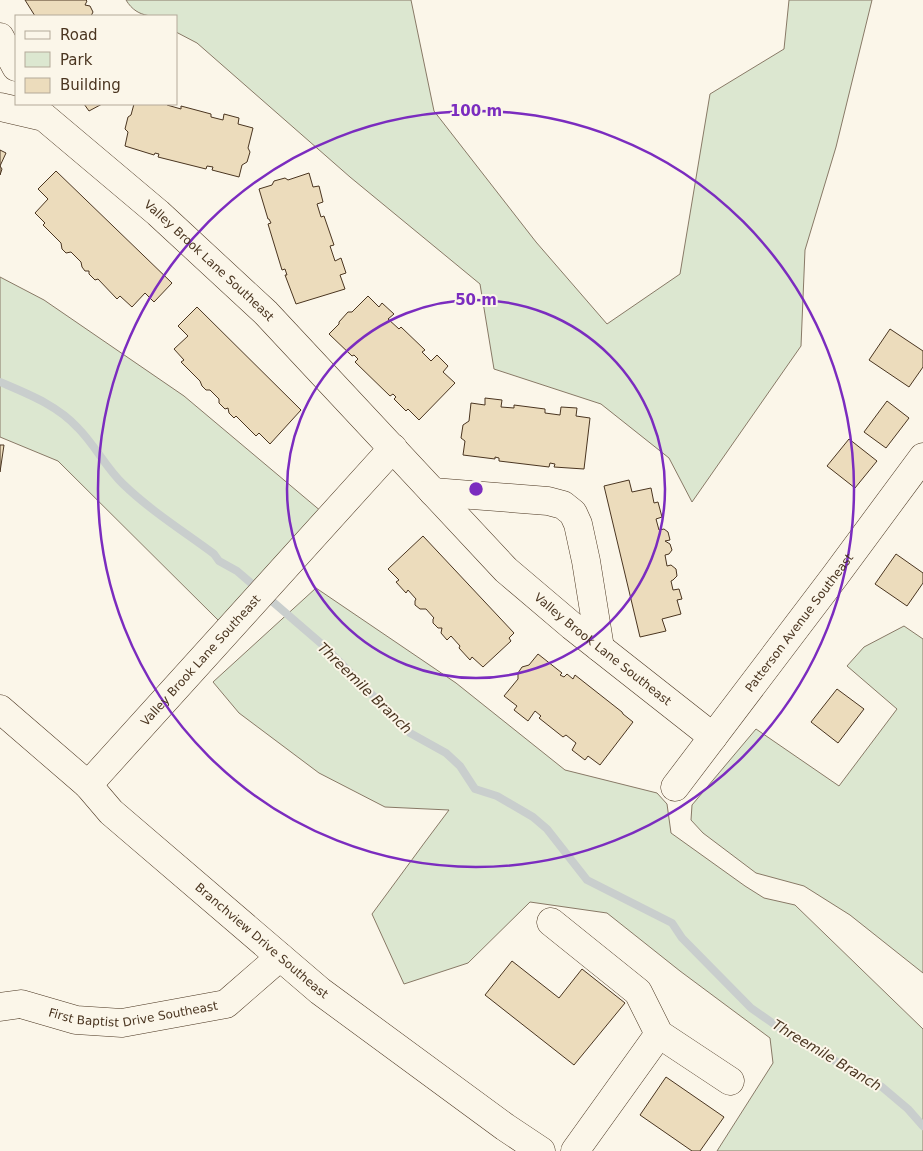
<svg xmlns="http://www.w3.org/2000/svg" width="923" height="1151" font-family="'DejaVu Sans',sans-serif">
	<rect width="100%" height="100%" fill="#fbf6e9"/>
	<g fill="#dce7d0" stroke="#887966">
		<path d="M 126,0 L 411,0 L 434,111 L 536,242 L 607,324 L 680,274 L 710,94 L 784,49 L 789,0 L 872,0 L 836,147 L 805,250 L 801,346 L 692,502 L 669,458 L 601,404 L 494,369 L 480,284 L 350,177 L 197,43 L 176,32 L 176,16 C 156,16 138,20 126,0 Z"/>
		<path d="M 0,277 L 44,300 L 184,396 L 322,512 L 219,621 L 58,461 L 0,437 Z"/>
		<path d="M 316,588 L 456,683 L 565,770 L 657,793 L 667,804 L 671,833 L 745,886 L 764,898 L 795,905 L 923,1029 L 923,1151 L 717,1151 L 773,1063 L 770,1038 L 680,971 L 607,913 L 530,902 L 468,963 L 404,984 L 372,914 L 425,842 L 449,810 L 385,807 L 319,773 L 239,713 L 213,682 Z"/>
		<path d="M 904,626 L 923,639 L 923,973 L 850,915 L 804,886 L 756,873 L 703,833 L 691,820 L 692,805 L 756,729 L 839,786 L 897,709 L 847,666 L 864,647 Z"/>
	</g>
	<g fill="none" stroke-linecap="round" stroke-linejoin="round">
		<path stroke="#c9cecd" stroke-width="8" d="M 0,382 C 28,394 57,405 78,428 C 95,445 106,468 123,484 C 151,511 183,531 214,554 L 219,561 L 237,571 L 324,646 L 410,733 L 446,753 L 460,766 L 475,789 L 497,796 L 533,817 L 547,829 L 587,880 L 672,923 L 682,938 L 751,1008 L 794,1038 L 882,1087 L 908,1109 L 923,1126"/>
	</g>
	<g fill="#ecdcbc" stroke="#4a3520">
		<path d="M 25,0 L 86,0 L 87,1 L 85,5 L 90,6 L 93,12 L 91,16 L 35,16 Z"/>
		<path d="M 84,104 L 102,104 L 89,111 Z"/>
		<path d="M 134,104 L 167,104 L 167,105 L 181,109 L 181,106 L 211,114 L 211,117 L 223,120 L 224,114 L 239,118 L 238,124 L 253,128 L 248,148 L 250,152 L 247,162 L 242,165 L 239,177 L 212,170 L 213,167 L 207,166 L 206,169 L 158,157 L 159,154 L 155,153 L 154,155 L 125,146 L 128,132 L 125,129 L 128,117 L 131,115 Z"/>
		<path d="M 0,150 L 6,153 L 0,166 L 2,169 L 0,175 Z"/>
		<path d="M 56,171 L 172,283 L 154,302 L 145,293 L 132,307 L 120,296 L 117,299 L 98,279 L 95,280 L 89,274 L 89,271 L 85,271 L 82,267 L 81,262 L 71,252 L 66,253 L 62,249 L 61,243 L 43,225 L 45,223 L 35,213 L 48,199 L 38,189 Z"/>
		<path d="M 309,173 L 313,187 L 319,186 L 323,202 L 317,204 L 321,217 L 324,216 L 334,245 L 330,246 L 335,261 L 341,258 L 346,273 L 340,275 L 345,289 L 296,304 L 285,275 L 287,275 L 285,269 L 282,270 L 268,224 L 271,223 L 269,219 L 268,219 L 259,189 L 272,185 L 274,181 L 285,178 L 288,180 Z"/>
		<path d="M 368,296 L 379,307 L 382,303 L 394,314 L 388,319 L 399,329 L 401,327 L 425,350 L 422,352 L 431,361 L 437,355 L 448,366 L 443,372 L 455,383 L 419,420 L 408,409 L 406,411 L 394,399 L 396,397 L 393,394 L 390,396 L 355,362 L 358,359 L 354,355 L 352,356 L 329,334 L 339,324 L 339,322 L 348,312 L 352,312 Z"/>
		<path d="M 197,307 L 301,410 L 270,444 L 259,433 L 256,436 L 236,416 L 234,418 L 229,413 L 228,408 L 225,409 L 219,403 L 219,399 L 210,390 L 206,390 L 202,386 L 200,381 L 181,362 L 184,360 L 174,349 L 188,336 L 178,326 Z"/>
		<path d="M 890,329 L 923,351 L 923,367 L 909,387 L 869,360 Z"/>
		<path d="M 485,398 L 502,400 L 501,407 L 514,408 L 514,405 L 545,409 L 545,413 L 560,415 L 561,407 L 577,408 L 576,416 L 590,418 L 584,469 L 554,467 L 555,464 L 550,463 L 549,467 L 499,461 L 499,458 L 495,457 L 495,459 L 463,455 L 465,441 L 461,438 L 463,425 L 469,421 L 471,403 L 485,405 Z"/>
		<path d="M 887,401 L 909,418 L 886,448 L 864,432 Z"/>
		<path d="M 849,439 L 877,461 L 855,488 L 827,466 Z"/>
		<path d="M 0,445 L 4,445 L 0,472 Z"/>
		<path d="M 629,480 L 632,492 L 651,488 L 654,503 L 658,502 L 662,517 L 656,519 L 659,530 L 664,529 L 668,532 L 670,540 L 665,541 L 670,544 L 672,550 L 669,554 L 665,555 L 667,566 L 671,565 L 676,569 L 677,576 L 673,580 L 671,581 L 673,590 L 679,589 L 682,599 L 677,600 L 681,614 L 662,619 L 666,631 L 640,637 L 604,486 Z"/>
		<path d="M 423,536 L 514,633 L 509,638 L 511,641 L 483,667 L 472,657 L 470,660 L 459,648 L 460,646 L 451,636 L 447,640 L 441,633 L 442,628 L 438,628 L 433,623 L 433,619 L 434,618 L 426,609 L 420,609 L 415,605 L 415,601 L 416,599 L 408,590 L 406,593 L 396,582 L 399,580 L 388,569 Z"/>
		<path d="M 896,554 L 923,573 L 923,583 L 907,606 L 875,584 Z"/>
		<path d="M 538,654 L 562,673 L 560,675 L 564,677 L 567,674 L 573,679 L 575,675 L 622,712 L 623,714 L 633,722 L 600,765 L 588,756 L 585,760 L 572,750 L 576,743 L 566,735 L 563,737 L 539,718 L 541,716 L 535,711 L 528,721 L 514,710 L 517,706 L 504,696 L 518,679 L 518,673 L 522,667 L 529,665 Z"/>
		<path d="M 837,689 L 864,709 L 838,743 L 811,722 Z"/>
		<path d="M 512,961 L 559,998 L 582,969 L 625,1003 L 574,1065 L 485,995 Z"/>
		<path d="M 666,1077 L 724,1117 L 700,1151 L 692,1151 L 640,1115 Z"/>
	</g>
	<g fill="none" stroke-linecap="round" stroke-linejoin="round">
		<g stroke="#4a3520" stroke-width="29">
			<g id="minor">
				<path d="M 0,37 L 16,67"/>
				<path id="s1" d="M 0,107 L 44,117 L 158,213 L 266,313 L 506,570 L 572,626 L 713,737"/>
				<path d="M 433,492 L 548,501 L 563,505 L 573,513 L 578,524 L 586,561 L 600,648"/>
				<path id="s2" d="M 88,785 L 393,448"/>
				<path id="s3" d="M 675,787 L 835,576 L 923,457"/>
				<path d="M 551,922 L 638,992 L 659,1034 L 730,1081"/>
				<path id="s4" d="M 0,1007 L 21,1004 L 76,1020 L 122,1023 L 226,1004 L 280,957"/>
				<path d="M 575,1151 L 659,1034"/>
			</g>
		</g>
		<g stroke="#4a3520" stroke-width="29">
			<g id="major">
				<path id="s5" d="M 0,709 L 88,785 L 111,812 L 320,991 L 505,1127 L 541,1151"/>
			</g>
		</g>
		<use href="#minor" stroke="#fbf6e9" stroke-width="28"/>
		<use href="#major" stroke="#fbf6e9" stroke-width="28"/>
	</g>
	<g fill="none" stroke="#7b2cbf" stroke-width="2.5">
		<circle cx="476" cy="489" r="189"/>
		<circle cx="476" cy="489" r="378"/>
	</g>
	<g text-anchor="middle" stroke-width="4" stroke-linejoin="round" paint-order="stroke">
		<g font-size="12" fill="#4a3520" stroke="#fbf6e9">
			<text dy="4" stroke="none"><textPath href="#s1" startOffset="264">Valley Brook Lane Southeast</textPath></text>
			<text dy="4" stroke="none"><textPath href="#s3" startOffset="206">Patterson Avenue Southeast</textPath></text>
			<text dy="4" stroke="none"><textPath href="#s1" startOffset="818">Valley Brook Lane Southeast</textPath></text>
			<text dy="4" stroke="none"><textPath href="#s2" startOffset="168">Valley Brook Lane Southeast</textPath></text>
			<text dy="4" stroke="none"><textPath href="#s5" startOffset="350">Branchview Drive Southeast</textPath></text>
			<text dy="4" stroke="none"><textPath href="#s4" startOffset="136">First Baptist Drive Southeast</textPath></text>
		</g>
		<g font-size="14" font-style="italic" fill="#4a3520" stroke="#fbf6e9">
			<text transform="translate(365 688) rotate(44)" y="5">Threemile Branch</text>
			<text transform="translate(827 1055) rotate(31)" y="5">Threemile Branch</text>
		</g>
	</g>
	<circle cx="476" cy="489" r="8" fill="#7b2cbf" stroke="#fbf6e9" stroke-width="2.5"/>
	<g font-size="15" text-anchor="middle" font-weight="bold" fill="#7b2cbf" stroke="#fbf6e9" stroke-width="4" stroke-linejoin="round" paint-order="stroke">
		<text x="476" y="116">100 m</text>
		<text x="476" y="305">50 m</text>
	</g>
	<rect x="15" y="15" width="162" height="90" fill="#fbf6e9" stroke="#b4a999"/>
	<rect x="25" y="31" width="25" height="8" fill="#fbf6e9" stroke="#b4a999"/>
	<text x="60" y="40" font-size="15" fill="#4a3520">Road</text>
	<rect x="25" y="52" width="25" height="15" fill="#dce7d0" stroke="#b4a999"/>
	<text x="60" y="65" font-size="15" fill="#4a3520">Park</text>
	<rect x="25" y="78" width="25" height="15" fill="#ecdcbc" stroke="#b4a999"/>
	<text x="60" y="90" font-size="15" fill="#4a3520">Building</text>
</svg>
